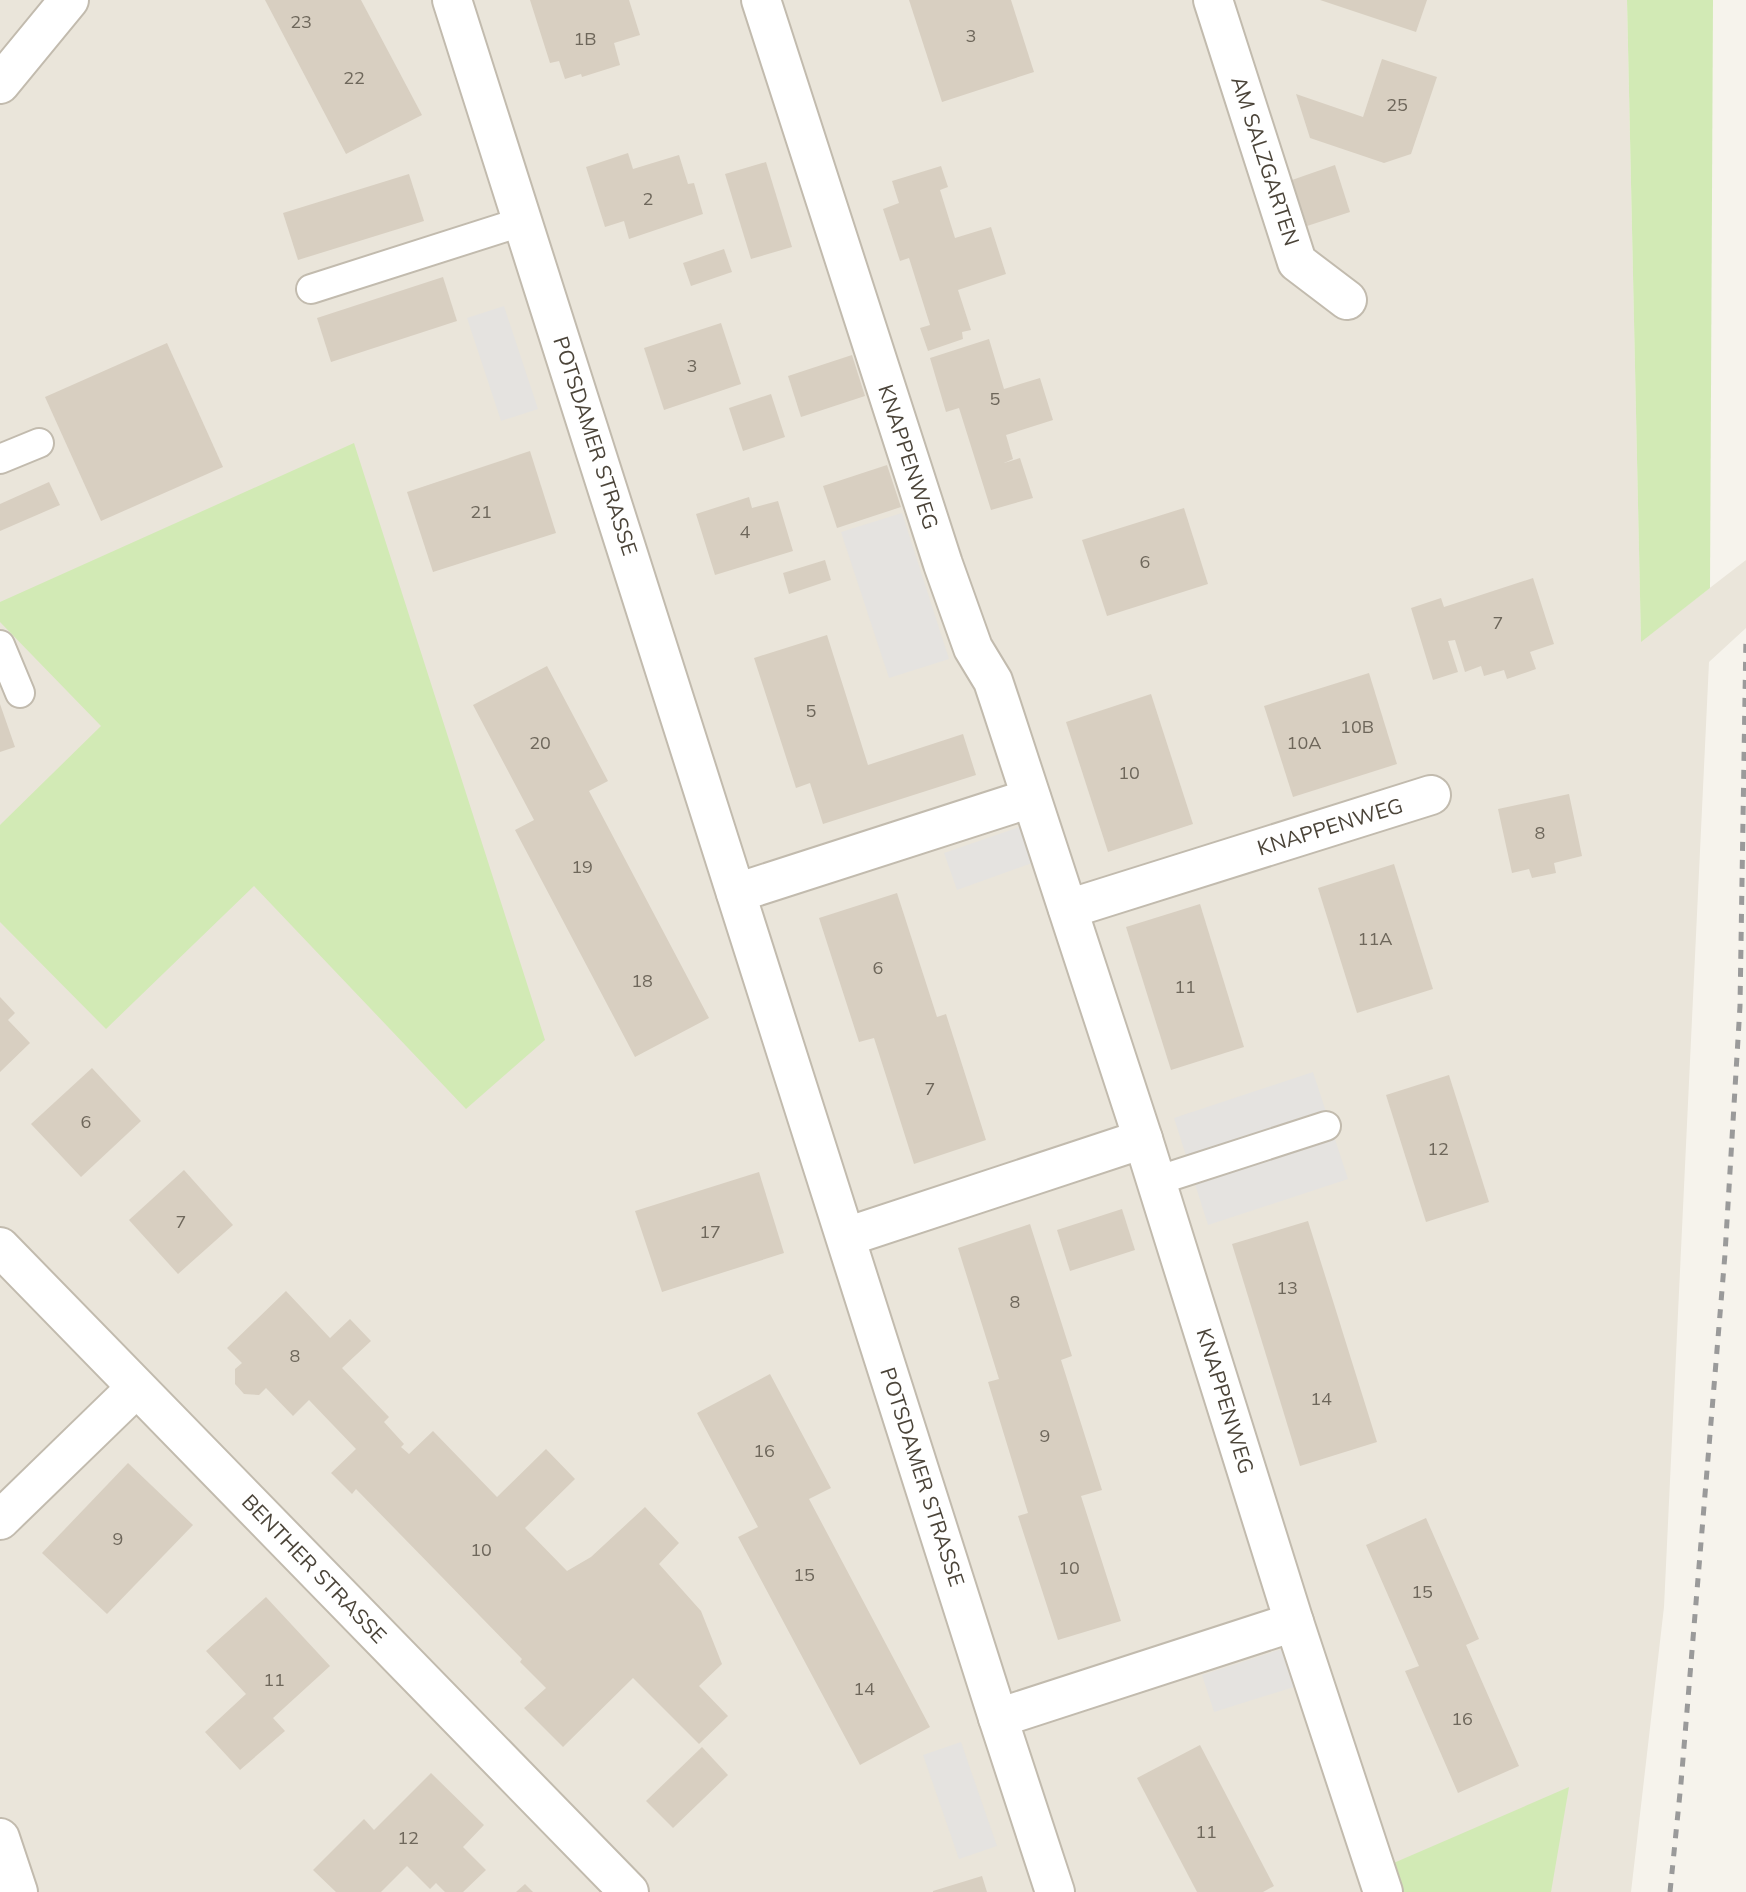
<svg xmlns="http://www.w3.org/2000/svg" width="1746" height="1892" font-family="Mulish,sans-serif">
	<rect width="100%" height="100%" fill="#f6f3ec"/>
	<path fill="#eae5da" d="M 0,0 L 1627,0 L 1641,641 L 1746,560 L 1746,628 L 1709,662 L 1664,1607 L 1631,1892 L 0,1892 Z"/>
	<g fill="#d2eab5">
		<path d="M 1627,0 L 1713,0 L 1710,588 L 1641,642 Z"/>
		<path d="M 354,443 L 545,1040 L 466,1109 L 254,886 L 106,1029 L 0,922 L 0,825 L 101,726 L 0,622 L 0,602 Z"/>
		<path d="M 1569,1787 L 1551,1892 L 1398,1892 L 1389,1865 Z"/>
	</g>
	<g fill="#e5e3e0">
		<path d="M 504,306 L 538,409 L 501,421 L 467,318 Z"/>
		<path d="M 902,513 L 949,659 L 889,678 L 841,532 Z"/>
		<path d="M 1022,826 L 1035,862 L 957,890 L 944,853 Z"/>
		<path d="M 1313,1072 L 1348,1179 L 1208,1225 L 1174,1118 Z"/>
		<path d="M 1288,1647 L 1300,1685 L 1214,1712 L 1202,1675 Z"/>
		<path d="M 961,1742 L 997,1846 L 959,1859 L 923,1755 Z"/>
	</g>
	<g fill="#d8cfc1">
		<path d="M 265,0 L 361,0 L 422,115 L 346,154 Z"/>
		<path d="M 530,0 L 629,0 L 640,35 L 614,43 L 620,65 L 582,77 L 581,74 L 565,79 L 559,61 L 550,63 Z"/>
		<path d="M 909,0 L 1011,0 L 1034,72 L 942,102 Z"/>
		<path d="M 1320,0 L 1427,0 L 1416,32 Z"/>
		<path d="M 1382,59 L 1437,77 L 1411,154 L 1384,163 L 1310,138 L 1296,94 L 1363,117 Z"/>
		<path d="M 628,153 L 633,169 L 679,155 L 688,184 L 694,183 L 703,214 L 629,239 L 624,221 L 605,227 L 586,167 Z"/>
		<path d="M 766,162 L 792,247 L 751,259 L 725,174 Z"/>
		<path d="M 1335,165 L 1350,212 L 1307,226 L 1292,180 Z"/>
		<path d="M 941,166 L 948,187 L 940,190 L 955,238 L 991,227 L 1006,274 L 958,290 L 971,330 L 962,332 L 963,339 L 928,351 L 920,328 L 930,325 L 909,258 L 900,261 L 883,209 L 899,203 L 892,181 Z"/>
		<path d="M 409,174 L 424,221 L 298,260 L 283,213 Z"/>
		<path d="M 724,249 L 732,272 L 691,286 L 683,263 Z"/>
		<path d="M 443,277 L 457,321 L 331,362 L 317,318 Z"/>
		<path d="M 721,323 L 741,384 L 664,410 L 644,348 Z"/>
		<path d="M 989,339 L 1004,389 L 1040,378 L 1053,420 L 1006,435 L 1013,459 L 1004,463 L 1020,458 L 1033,498 L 991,510 L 959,408 L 946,412 L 930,358 Z"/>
		<path d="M 167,343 L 223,467 L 101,521 L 45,397 Z"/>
		<path d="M 852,355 L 865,396 L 801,417 L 788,376 Z"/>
		<path d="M 771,394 L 785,437 L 743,451 L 729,408 Z"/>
		<path d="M 530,451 L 556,533 L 433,572 L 407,492 Z"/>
		<path d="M 887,465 L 901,507 L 837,528 L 823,486 Z"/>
		<path d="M 49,482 L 60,505 L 0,531 L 0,504 Z"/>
		<path d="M 749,497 L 752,508 L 778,501 L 793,551 L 715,575 L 696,514 Z"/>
		<path d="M 1184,508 L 1208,584 L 1107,616 L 1082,540 Z"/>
		<path d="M 825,560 L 831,580 L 789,594 L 783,573 Z"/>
		<path d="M 1533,578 L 1554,644 L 1530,652 L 1536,669 L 1507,679 L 1504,670 L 1484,676 L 1481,666 L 1465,672 L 1455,640 L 1448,641 L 1458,672 L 1433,680 L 1411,608 L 1441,598 L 1444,607 Z"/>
		<path d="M 827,635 L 868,765 L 963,734 L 976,775 L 823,824 L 810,783 L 796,788 L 754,658 Z"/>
		<path d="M 547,666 L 608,781 L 589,791 L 709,1018 L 635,1057 L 515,830 L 534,820 L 473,705 Z"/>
		<path d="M 1369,673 L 1397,764 L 1293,797 L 1264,706 Z"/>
		<path d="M 1151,694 L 1193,824 L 1108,852 L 1066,722 Z"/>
		<path d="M 0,704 L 15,747 L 0,752 Z"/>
		<path d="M 1569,794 L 1582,856 L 1554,863 L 1556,873 L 1532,878 L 1529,869 L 1512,873 L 1498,809 Z"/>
		<path d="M 1394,864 L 1433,989 L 1357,1013 L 1318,888 Z"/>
		<path d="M 897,893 L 937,1017 L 946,1014 L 986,1140 L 914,1164 L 874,1038 L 859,1042 L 819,918 Z"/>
		<path d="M 1200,904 L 1244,1047 L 1171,1070 L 1126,927 Z"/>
		<path d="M 0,997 L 15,1013 L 8,1020 L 30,1043 L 0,1072 Z"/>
		<path d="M 92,1068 L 141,1121 L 81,1177 L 31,1124 Z"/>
		<path d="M 1449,1075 L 1489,1202 L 1426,1222 L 1386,1095 Z"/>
		<path d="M 184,1170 L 233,1225 L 178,1274 L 129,1220 Z"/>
		<path d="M 759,1172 L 784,1253 L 662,1292 L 635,1211 Z"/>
		<path d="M 1122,1209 L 1135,1250 L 1070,1271 L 1057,1230 Z"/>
		<path d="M 1308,1221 L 1377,1442 L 1300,1466 L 1232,1244 Z"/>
		<path d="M 1030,1224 L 1072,1356 L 1061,1360 L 1102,1490 L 1081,1496 L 1121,1621 L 1058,1640 L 1018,1516 L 1028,1513 L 988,1382 L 999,1379 L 958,1248 Z"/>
		<path d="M 286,1291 L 330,1338 L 350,1319 L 371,1341 L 342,1368 L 389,1417 L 384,1422 L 404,1444 L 401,1447 L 409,1454 L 433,1431 L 497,1497 L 546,1449 L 575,1479 L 525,1528 L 567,1571 L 591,1557 L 645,1507 L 679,1543 L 659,1564 L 701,1611 L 722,1664 L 699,1686 L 728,1716 L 699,1744 L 633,1678 L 563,1747 L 524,1708 L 546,1688 L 520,1662 L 522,1659 L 356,1489 L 352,1494 L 331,1473 L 356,1449 L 309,1400 L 293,1416 L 266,1388 L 259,1395 L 244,1394 L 235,1384 L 235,1369 L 242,1363 L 227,1348 Z"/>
		<path d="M 770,1374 L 831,1488 L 809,1499 L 930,1727 L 860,1765 L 738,1537 L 758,1527 L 697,1413 Z"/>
		<path d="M 128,1463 L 193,1525 L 107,1614 L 42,1553 Z"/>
		<path d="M 1426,1518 L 1479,1639 L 1466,1645 L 1519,1766 L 1458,1793 L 1405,1671 L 1419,1666 L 1366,1545 Z"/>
		<path d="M 266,1597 L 330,1666 L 273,1718 L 285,1731 L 240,1770 L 205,1732 L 246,1694 L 206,1651 Z"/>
		<path d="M 1200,1745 L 1274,1886 L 1263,1892 L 1197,1892 L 1137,1778 Z"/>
		<path d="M 702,1747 L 728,1775 L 673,1828 L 646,1801 Z"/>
		<path d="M 431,1773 L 484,1825 L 463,1847 L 486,1870 L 463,1892 L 445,1892 L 436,1883 L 430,1889 L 407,1866 L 381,1892 L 336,1892 L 313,1870 L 364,1819 L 374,1830 Z"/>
		<path d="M 982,1876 L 987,1892 L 933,1892 L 933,1891 Z"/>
		<path d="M 525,1884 L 533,1892 L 516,1892 Z"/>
	</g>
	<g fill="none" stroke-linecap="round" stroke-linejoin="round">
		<g stroke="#c2bbae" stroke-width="32">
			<g id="service">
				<path d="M 311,289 L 524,221"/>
				<path d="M 0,459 L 39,443"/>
				<path d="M 0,645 L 20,693"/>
				<path d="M 1156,1181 L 1326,1126"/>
			</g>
		</g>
		<g stroke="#c2bbae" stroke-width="42">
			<g id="minor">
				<path d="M 452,0 L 998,1718 L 1055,1892"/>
				<path d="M 761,0 L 943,564 L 973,648 L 993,681 L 1001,705 L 1143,1139 L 1294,1622 L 1383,1892"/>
				<path d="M 1213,0 L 1297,262 L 1347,300"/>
				<path d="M 736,893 L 1031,798"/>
				<path d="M 1068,909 L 1431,795"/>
				<path d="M 846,1237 L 1143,1139"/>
				<path d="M 0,1520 L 136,1388"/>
				<path d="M 998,1718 L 1294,1622"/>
				<path d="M 0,1838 L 18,1892"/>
			</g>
		</g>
		<g stroke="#c2bbae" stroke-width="42">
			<g id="tertiary">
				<path d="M 0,84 L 69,0"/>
				<path d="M 0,1247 L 629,1892"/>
			</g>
		</g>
		<use href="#service" stroke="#fff" stroke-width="28"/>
		<use href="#minor" stroke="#fff" stroke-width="38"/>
		<use href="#tertiary" stroke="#fff" stroke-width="38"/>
		<path stroke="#9a9a9a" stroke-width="5" stroke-dasharray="9 9" stroke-linecap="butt" d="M 1670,1892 L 1681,1783 L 1725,1254 L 1740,1006 L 1746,635"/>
	</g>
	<g text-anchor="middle" stroke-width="6" stroke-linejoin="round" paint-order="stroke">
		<g font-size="18" fill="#6e675b">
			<text x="301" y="28">23</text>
			<text x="971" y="42">3</text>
			<text x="585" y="45">1B</text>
			<text x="354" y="84">22</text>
			<text x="1397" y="111">25</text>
			<text x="648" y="205">2</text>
			<text x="692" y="372">3</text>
			<text x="995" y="405">5</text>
			<text x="481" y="518">21</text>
			<text x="745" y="538">4</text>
			<text x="1145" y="568">6</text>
			<text x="1498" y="629">7</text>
			<text x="811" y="717">5</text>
			<text x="1357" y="733">10B</text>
			<text x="540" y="749">20</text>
			<text x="1304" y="749">10A</text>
			<text x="1129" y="779">10</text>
			<text x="1540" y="839">8</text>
			<text x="582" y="873">19</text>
			<text x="1375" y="945">11A</text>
			<text x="878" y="974">6</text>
			<text x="642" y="987">18</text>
			<text x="1185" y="993">11</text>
			<text x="930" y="1095">7</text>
			<text x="86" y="1128">6</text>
			<text x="1438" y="1155">12</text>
			<text x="181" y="1228">7</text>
			<text x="710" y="1238">17</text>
			<text x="1287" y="1294">13</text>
			<text x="1015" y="1308">8</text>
			<text x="295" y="1362">8</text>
			<text x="1321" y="1405">14</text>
			<text x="1045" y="1442">9</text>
			<text x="764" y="1457">16</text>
			<text x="118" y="1545">9</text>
			<text x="481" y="1556">10</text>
			<text x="1069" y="1574">10</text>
			<text x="804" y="1581">15</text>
			<text x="1422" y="1598">15</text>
			<text x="274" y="1686">11</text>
			<text x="864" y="1695">14</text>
			<text x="1462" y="1725">16</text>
			<text x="1206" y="1838">11</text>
			<text x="408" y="1844">12</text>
		</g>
		<g font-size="21" fill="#4b4439" stroke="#fff">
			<text transform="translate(1265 161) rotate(72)" y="7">AM SALZGARTEN</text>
			<text transform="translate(595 446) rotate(72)" y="7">POTSDAMER STRASSE</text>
			<text transform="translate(908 457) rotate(72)" y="7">KNAPPENWEG</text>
			<text transform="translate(1330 827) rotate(-17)" y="7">KNAPPENWEG</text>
			<text transform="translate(1225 1401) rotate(73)" y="7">KNAPPENWEG</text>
			<text transform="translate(922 1477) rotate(72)" y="7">POTSDAMER STRASSE</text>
			<text transform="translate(314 1569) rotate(46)" y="7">BENTHER STRASSE</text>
		</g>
	</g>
</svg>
